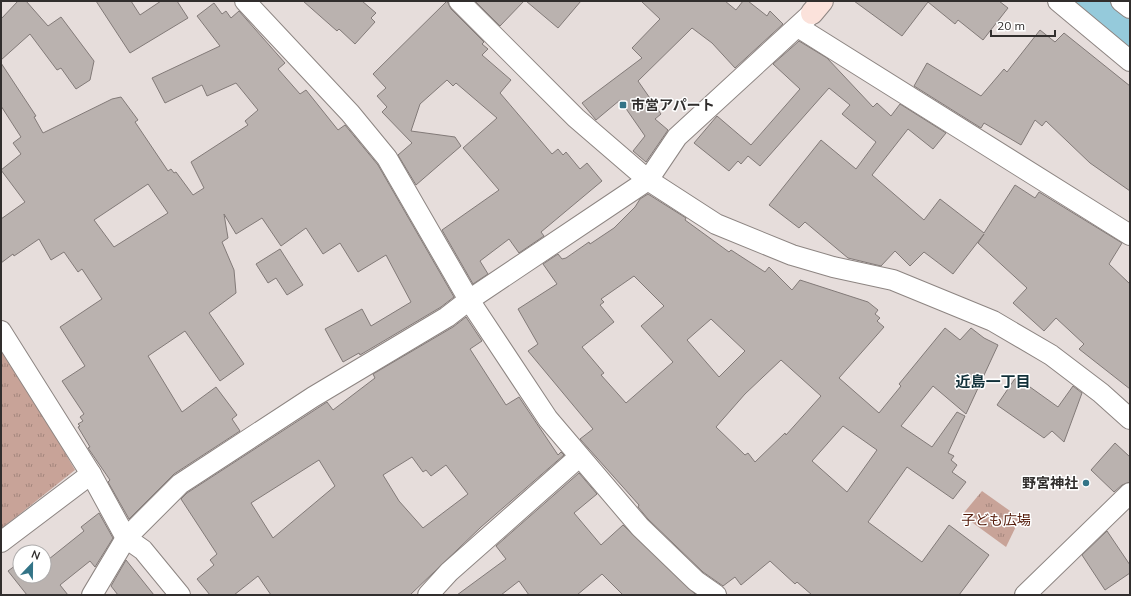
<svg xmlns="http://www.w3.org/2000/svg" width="1131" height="596" font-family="Mulish,'Noto Sans JP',sans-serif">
	<defs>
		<pattern id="grass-tufts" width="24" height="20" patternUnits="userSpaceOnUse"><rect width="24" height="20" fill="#c8a398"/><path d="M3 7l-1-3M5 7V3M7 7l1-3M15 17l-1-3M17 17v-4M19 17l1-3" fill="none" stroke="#a3857c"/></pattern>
	</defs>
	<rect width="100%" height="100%" fill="#e6dddb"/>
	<g fill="url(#grass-tufts)">
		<path d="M 1,342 L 75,470 L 1,529 Z"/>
		<path d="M 982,491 L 1020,518 L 1006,547 L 962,515 Z"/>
	</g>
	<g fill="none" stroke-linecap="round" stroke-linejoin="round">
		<path stroke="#95cadb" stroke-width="39" d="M 1085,1 L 1130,38"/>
	</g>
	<g fill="#bab2af" stroke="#827a78" fill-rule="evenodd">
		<path d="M 18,1 L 26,1 L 48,26 L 61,17 L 94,61 L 90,80 L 76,89 L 61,68 L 57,70 L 30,34 L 1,60 L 1,19 Z"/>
		<path d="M 96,1 L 131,1 L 140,15 L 161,1 L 177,1 L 188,18 L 130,53 Z"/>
		<path d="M 303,1 L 362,1 L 376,13 L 371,18 L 375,22 L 355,44 L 339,29 L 337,31 Z"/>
		<path d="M 447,1 L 451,9 L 484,42 L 482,44 L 488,49 L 482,55 L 511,80 L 500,93 L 552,154 L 558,149 L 563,155 L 566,152 L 580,169 L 587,163 L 602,181 L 541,232 L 544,236 L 519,253 L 509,239 L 480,261 L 488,274 L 473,284 L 442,230 L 499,190 L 463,148 L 497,118 L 456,83 L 453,86 L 447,80 L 420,104 L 411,131 L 455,137 L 461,146 L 416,185 L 398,155 L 412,143 L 382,112 L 387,107 L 377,96 L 386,88 L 373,74 Z"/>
		<path d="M 475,1 L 524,1 L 500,26 Z"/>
		<path d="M 526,1 L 581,1 L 558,28 Z"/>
		<path d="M 641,1 L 725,1 L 736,10 L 743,1 L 748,1 L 767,16 L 770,11 L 783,24 L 735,68 L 712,43 L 692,28 L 638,81 L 661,114 L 655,119 L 668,130 L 646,162 L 633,151 L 645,136 L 620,100 L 596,120 L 582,103 L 642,58 L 632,48 L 660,19 Z"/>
		<path d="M 854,1 L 999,1 L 1008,8 L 983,40 L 958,20 L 955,24 L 928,2 L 902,36 Z"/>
		<path d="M 214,3 L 222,14 L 226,11 L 231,18 L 239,11 L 285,63 L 278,69 L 300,94 L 306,90 L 338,130 L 345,125 L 378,165 L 454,297 L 441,307 L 360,355 L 359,353 L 343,362 L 325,329 L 362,309 L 371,326 L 411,302 L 386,255 L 358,272 L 340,243 L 323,254 L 306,228 L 281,246 L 262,218 L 236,234 L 224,214 L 228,238 L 222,242 L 234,270 L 236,293 L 209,313 L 244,364 L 220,381 L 185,331 L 148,356 L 182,412 L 216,387 L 237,415 L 232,419 L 240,431 L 174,474 L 129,519 L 108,482 L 110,480 L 88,448 L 90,447 L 78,427 L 80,426 L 78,424 L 83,421 L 80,417 L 84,414 L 62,381 L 85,366 L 60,327 L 102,299 L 82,269 L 78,272 L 64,252 L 51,260 L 39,239 L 14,256 L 13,254 L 1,263 L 1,219 L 25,202 L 1,170 L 21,154 L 13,143 L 21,137 L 1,106 L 1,63 L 36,116 L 34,117 L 43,133 L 112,99 L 121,97 L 138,120 L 135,122 L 168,171 L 171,169 L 174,173 L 176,172 L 193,195 L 204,188 L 191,162 L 248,125 L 245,121 L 258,110 L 236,83 L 207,96 L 202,85 L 165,103 L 152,78 L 220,46 L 197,16 ZM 148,184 L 168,213 L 114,247 L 94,220 Z"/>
		<path d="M 1040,30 L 1055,42 L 1064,33 L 1130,86 L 1130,191 L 1090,163 L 1046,121 L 1042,126 L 1035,120 L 1021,145 L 984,123 L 981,128 L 914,86 L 927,63 L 981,96 L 1004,69 L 1007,72 Z"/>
		<path d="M 799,41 L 827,58 L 873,107 L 877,103 L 891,116 L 900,104 L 946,133 L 933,149 L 908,129 L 872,175 L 924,220 L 940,199 L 984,233 L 1015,185 L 1035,198 L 1039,192 L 1122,243 L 1109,264 L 1130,284 L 1130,389 L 1079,349 L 1084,344 L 1056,318 L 1044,331 L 1013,303 L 1027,288 L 978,243 L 984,234 L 953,274 L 924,252 L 910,266 L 895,251 L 881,266 L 848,258 L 805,222 L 799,228 L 769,205 L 821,140 L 856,169 L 876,142 L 842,114 L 850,105 L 829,88 L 760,166 L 748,156 L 741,164 L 738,161 L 729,171 L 694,143 L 717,116 L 751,145 L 800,89 L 773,64 Z"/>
		<path d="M 648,194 L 686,218 L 685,220 L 729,252 L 731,250 L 765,272 L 769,267 L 792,290 L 800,280 L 868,302 L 878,310 L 875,314 L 880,318 L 877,321 L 884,327 L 839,378 L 879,413 L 901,386 L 899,384 L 945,328 L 960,340 L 971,328 L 984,338 L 998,345 L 966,414 L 933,386 L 901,426 L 932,447 L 957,412 L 965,416 L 948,453 L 954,456 L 951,460 L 957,465 L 952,472 L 966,482 L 953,499 L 907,467 L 868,522 L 922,562 L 949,525 L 989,555 L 959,595 L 812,595 L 797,582 L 795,584 L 770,561 L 741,585 L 735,577 L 723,586 L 703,572 L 648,519 L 638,507 L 639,505 L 580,439 L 593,429 L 528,351 L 538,344 L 518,309 L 557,284 L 543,264 L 558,254 L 562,259 L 566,258 L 589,242 L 590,244 L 614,228 L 635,207 L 640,199 ZM 634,276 L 664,306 L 641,326 L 673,362 L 626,403 L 601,375 L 604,373 L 582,347 L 614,322 L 600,305 L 604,302 L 601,299 ZM 711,319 L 745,351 L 719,377 L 687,340 ZM 781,360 L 821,396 L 786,435 L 785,433 L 755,462 L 748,453 L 745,455 L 716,427 L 745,394 ZM 843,426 L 877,450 L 847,492 L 812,461 Z"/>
		<path d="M 280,249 L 303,285 L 287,295 L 276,278 L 268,283 L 256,264 Z"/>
		<path d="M 466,317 L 482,341 L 470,349 L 506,405 L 519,397 L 558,455 L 561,452 L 564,455 L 481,527 L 410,595 L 271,595 L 258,576 L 234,595 L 210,595 L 197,579 L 214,565 L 210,560 L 217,554 L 181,499 L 187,493 L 327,402 L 333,410 L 375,378 L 373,374 L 453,327 ZM 412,457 L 423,472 L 426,470 L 431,476 L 446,465 L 468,494 L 423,528 L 399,501 L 383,475 ZM 319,460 L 335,486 L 273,538 L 251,503 Z"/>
		<path d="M 1016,377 L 1058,407 L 1073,386 L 1082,393 L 1064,442 L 1052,431 L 1044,438 L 997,405 Z"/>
		<path d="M 1115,443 L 1130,457 L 1130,482 L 1122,485 L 1114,492 L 1091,470 Z"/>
		<path d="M 579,473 L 597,494 L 574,513 L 601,545 L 623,525 L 696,595 L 623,595 L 602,574 L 577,595 L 529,595 L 519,581 L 501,595 L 457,595 L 506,559 L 496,546 Z"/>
		<path d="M 99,513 L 113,538 L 95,567 L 90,561 L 60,585 L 68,595 L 27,595 L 8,571 L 20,562 L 20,576 L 44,576 L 44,563 L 84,531 L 81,527 Z"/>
		<path d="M 1107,531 L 1130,565 L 1130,573 L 1105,590 L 1082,555 Z"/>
		<path d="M 126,560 L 154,595 L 118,595 L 111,586 Z"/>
	</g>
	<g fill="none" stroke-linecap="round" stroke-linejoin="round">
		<g stroke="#8d8582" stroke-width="22">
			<g id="street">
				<path d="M 245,1 L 350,113 L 387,158 L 469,300 L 548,419 L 640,527 L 696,581 L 716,595"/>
				<path d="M 459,1 L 576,118 L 648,180 L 716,224 L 792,255 L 833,267 L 893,280 L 993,321 L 1051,355 L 1101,393 L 1130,419"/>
				<path d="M 1058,1 L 1130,61"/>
				<path d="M 1121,1 L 1130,8"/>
				<path d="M 798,27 L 1130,235"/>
				<path d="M 1,331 L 91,474 L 126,538 L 143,550 L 180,595"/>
				<path d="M 1,542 L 91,474"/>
				<path d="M 92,595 L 126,538 L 180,484 L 313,397 L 447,317 L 469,300 L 648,180 L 677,137 L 812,13"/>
				<path d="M 428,595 L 449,572 L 579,457"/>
				<path d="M 1025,595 L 1130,493"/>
			</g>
		</g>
		<g stroke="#8d8582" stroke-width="24">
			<path id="secondary" d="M 812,13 L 822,1"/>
		</g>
		<use href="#street" stroke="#fff" stroke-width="20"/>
		<use href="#secondary" stroke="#fbe2db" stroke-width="22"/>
	</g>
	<g fill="#337487" stroke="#fff" stroke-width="1.5">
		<rect x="619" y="101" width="8" height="8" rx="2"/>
		<circle cx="1086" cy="483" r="4"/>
	</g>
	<g text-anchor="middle" stroke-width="3" stroke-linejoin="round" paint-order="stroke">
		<g font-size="14" font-weight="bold" fill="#312e2d" stroke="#fff" text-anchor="start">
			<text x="631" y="110">市営アパート</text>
			<text x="1078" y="488" text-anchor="end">野宮神社</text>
		</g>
		<g font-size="14" fill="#531908" stroke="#fff">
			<text x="996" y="525">子ども広場</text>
		</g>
		<g font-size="15" font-weight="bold" fill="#113039" stroke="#fff">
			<text x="993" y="387">近島一丁目</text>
		</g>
	</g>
	<rect width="1131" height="596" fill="none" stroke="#312e2d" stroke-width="4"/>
	<g transform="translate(32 564) rotate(22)"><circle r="19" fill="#ffffff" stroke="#adabab"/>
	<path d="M0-3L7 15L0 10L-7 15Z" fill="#337487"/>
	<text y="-6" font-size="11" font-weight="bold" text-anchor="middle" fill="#312e2d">N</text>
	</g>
	<path d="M991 30v6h64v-6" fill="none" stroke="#312e2d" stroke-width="2"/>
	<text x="997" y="30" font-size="12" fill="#312e2d" stroke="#ffffff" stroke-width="3" paint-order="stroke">20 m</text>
</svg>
